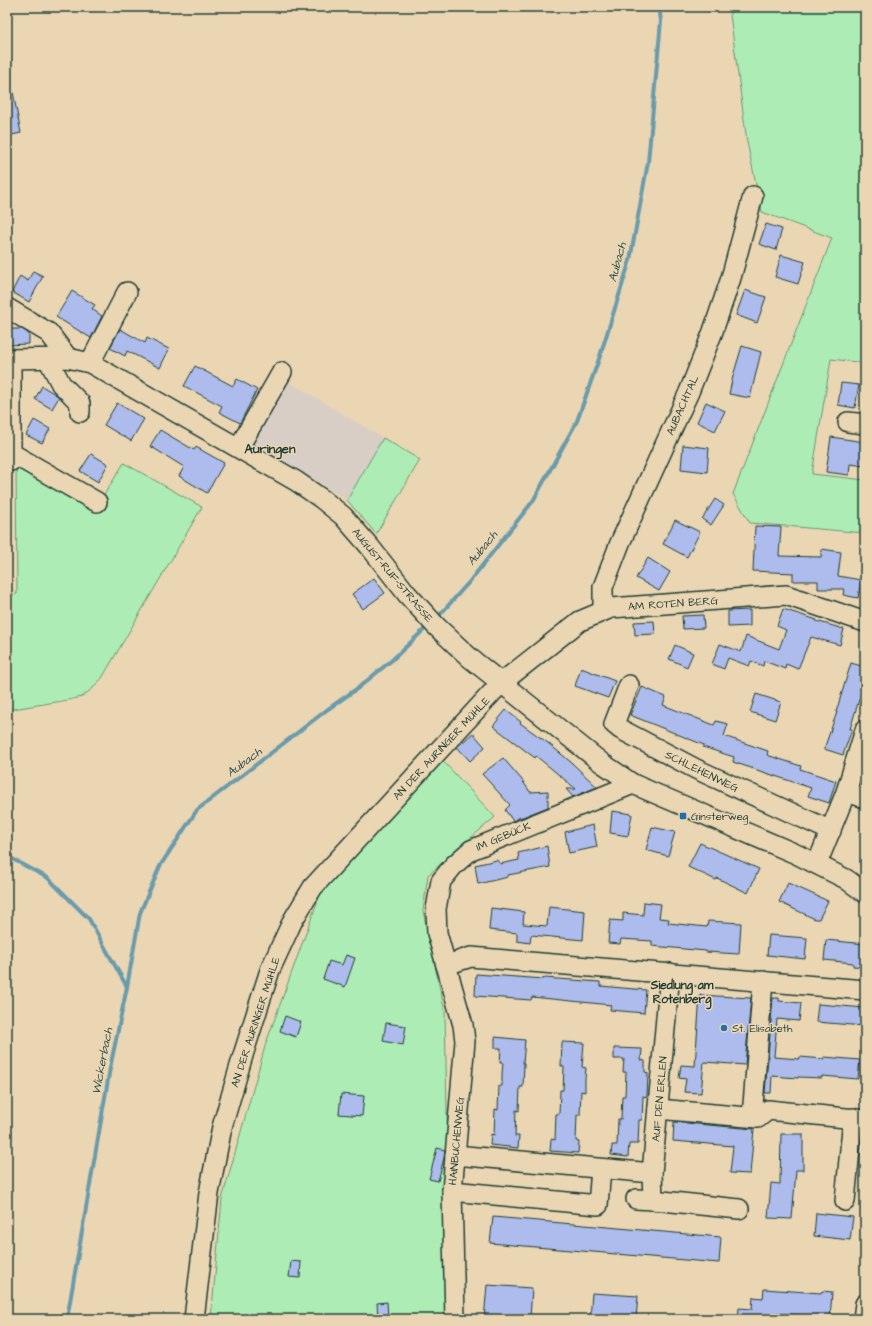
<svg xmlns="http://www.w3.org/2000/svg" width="872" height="1326" font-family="'Architects Daughter',sans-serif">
	<rect width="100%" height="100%" fill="#ebd6b4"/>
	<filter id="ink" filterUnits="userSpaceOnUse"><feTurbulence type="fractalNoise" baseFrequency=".025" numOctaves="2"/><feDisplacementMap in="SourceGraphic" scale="8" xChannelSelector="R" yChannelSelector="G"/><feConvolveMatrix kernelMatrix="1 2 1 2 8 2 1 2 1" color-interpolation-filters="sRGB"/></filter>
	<g filter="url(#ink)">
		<path fill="#d8cec5" d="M 276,374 L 383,438 L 347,500 L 242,436 Z"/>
		<g fill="#adedb5" stroke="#669574">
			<path d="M 729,7 L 865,7 L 865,363 L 831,359 L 812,474 L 865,480 L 865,533 L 750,523 L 733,494 L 832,238 L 762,212 L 747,142 Z"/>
			<path d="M 383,438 L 420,460 L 376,534 L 347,500 Z"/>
			<path d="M 16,459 L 97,506 L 124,463 L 202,507 L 102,678 L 93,688 L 82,697 L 68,700 L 7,710 L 7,596 L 17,594 Z"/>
			<path d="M 441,759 L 495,817 L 428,875 L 423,911 L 445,1012 L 451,1319 L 211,1319 L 222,1199 L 266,1043 L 322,889 Z"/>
		</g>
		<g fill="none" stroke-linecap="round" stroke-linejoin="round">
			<g stroke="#699bab" stroke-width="4">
				<path d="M 437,618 L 470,581 L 533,501 L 577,421 L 600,356 L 630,260 L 648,162 L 661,21 L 659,7"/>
				<path d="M 7,856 L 48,878 L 89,919 L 127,987 L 110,1068 L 67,1319"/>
				<path d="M 127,987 L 140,913 L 160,866 L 197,810 L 328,709 L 358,688 L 392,660 L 429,625"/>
			</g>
		</g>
		<g fill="#adbcec" stroke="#1f3d34">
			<path d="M 7,87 L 12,87 L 21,133 L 7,136 Z"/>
			<path d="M 766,224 L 782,229 L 776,250 L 759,244 Z"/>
			<path d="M 781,255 L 805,262 L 798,284 L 775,277 Z"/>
			<path d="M 33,271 L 43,276 L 29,302 L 12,292 L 20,276 L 28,281 Z"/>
			<path d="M 745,290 L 766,297 L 757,323 L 736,315 Z"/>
			<path d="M 72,291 L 95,305 L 92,309 L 102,316 L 91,338 L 56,317 Z"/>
			<path d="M 7,329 L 22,329 L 29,334 L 29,344 L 7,345 Z"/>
			<path d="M 120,329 L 145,343 L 147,338 L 169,349 L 160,368 L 127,351 L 125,356 L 110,348 Z"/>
			<path d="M 742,346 L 761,352 L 750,398 L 729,394 L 733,376 Z"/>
			<path d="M 195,366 L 233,386 L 237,379 L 257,390 L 240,423 L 219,412 L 222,406 L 184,386 Z"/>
			<path d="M 841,383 L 859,385 L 855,408 L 838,405 Z"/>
			<path d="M 42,386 L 55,394 L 59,397 L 52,409 L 35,399 Z"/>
			<path d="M 706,402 L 725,411 L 715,431 L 697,422 Z"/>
			<path d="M 117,403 L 144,419 L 131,441 L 104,425 Z"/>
			<path d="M 34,420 L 50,429 L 42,443 L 26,435 Z"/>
			<path d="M 160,430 L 194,450 L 196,447 L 224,463 L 207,493 L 179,476 L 184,467 L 150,446 Z"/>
			<path d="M 831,437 L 865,442 L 865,466 L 850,464 L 849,475 L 826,472 Z"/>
			<path d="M 683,445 L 709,448 L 707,472 L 681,469 Z"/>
			<path d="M 91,454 L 108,464 L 98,482 L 80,471 Z"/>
			<path d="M 715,499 L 724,505 L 711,525 L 702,519 Z"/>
			<path d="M 675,520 L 700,532 L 687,557 L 663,544 Z"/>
			<path d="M 755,526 L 781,527 L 779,556 L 821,557 L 822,549 L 841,552 L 838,576 L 861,580 L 858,598 L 843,595 L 844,589 L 818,589 L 818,581 L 793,581 L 793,573 L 753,571 Z"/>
			<path d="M 648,558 L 670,572 L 659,591 L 636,578 Z"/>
			<path d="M 374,578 L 385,593 L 363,609 L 352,594 Z"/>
			<path d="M 783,609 L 817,620 L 816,621 L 844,629 L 840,645 L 811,637 L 798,669 L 786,664 L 785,669 L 764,661 L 763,666 L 751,661 L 749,666 L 728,658 L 724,669 L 712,664 L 720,644 L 741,652 L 746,636 L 779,649 L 786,630 L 777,626 Z"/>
			<path d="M 750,610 L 750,626 L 728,627 L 728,611 Z"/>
			<path d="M 703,615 L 704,628 L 683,629 L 682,616 Z"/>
			<path d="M 654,621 L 655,634 L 635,635 L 634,622 Z"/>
			<path d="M 675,645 L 693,653 L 687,667 L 669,659 Z"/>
			<path d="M 851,663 L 865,667 L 865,690 L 862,690 L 850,729 L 852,729 L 843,755 L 824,749 L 837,712 L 836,712 Z"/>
			<path d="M 581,668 L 615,681 L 608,698 L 575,686 Z"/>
			<path d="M 642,687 L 666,697 L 663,705 L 714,725 L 716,721 L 728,724 L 724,736 L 768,751 L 767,755 L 801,766 L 800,769 L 836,781 L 829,803 L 808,796 L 811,788 L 733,762 L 734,757 L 703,747 L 704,745 L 630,715 Z"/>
			<path d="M 756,694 L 781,702 L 775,720 L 750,712 Z"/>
			<path d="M 506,710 L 521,722 L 520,723 L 548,743 L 572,763 L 597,787 L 573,797 L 566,789 L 576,789 L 536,756 L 535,758 L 493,726 Z"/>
			<path d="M 473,733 L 485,747 L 470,761 L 457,747 Z"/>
			<path d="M 503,758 L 522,780 L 530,792 L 548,791 L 548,807 L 520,818 L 520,817 L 513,821 L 505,810 L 510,805 L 482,774 Z"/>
			<path d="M 612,811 L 632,814 L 628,836 L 610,833 Z"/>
			<path d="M 593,825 L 597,847 L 569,853 L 565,832 Z"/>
			<path d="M 652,827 L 675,832 L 668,856 L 646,850 Z"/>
			<path d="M 700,843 L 759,869 L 748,893 L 717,878 L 716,880 L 688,867 Z"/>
			<path d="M 547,846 L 550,867 L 508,875 L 508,877 L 478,884 L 475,865 L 497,860 L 500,864 L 519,860 L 518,853 Z"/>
			<path d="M 788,883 L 828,901 L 819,919 L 815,919 L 779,902 Z"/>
			<path d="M 644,902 L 661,904 L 659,918 L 669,919 L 668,923 L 707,927 L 708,921 L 741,923 L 739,954 L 706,952 L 706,951 L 652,946 L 652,941 L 621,939 L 620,944 L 608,943 L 610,920 L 623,921 L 623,913 L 643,915 Z"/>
			<path d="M 549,907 L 585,911 L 583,940 L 531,935 L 530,943 L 517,941 L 517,933 L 489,930 L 491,908 L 524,912 L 523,924 L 547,926 Z"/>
			<path d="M 769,935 L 807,938 L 805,959 L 767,955 Z"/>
			<path d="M 826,940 L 865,944 L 865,967 L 853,966 L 853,963 L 824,960 Z"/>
			<path d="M 346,955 L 355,958 L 345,987 L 323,979 L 329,961 L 342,965 Z"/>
			<path d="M 476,974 L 544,979 L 544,978 L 600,982 L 600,986 L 646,990 L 644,1013 L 610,1010 L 611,1005 L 532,997 L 531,1000 L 475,996 Z"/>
			<path d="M 700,995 L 751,998 L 745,1065 L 704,1062 L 701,1093 L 684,1092 L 686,1079 L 679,1078 L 681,1065 L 695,1066 Z"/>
			<path d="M 773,998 L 779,998 L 779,1001 L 801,1003 L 799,1021 L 777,1019 L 774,1057 L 799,1059 L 800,1057 L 824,1059 L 824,1057 L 860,1060 L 858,1079 L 822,1076 L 822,1078 L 798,1077 L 798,1078 L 772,1076 L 771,1093 L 765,1093 Z"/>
			<path d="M 818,1004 L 865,1008 L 864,1026 L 816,1022 Z"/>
			<path d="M 285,1016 L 301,1022 L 296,1037 L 280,1031 Z"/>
			<path d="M 386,1023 L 406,1026 L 403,1045 L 383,1041 Z"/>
			<path d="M 495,1037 L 525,1040 L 523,1063 L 524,1063 L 523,1087 L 520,1087 L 519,1111 L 516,1110 L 515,1136 L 519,1136 L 518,1148 L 490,1145 L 491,1134 L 494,1135 L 495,1109 L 498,1110 L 499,1086 L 502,1086 L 502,1074 L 503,1062 L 500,1062 L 501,1048 L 495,1048 Z"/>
			<path d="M 562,1042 L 584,1043 L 582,1067 L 586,1068 L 585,1079 L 585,1092 L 581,1091 L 580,1115 L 577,1115 L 576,1141 L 579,1142 L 578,1153 L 550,1151 L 551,1139 L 555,1140 L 556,1114 L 559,1114 L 560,1090 L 563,1090 L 564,1067 L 561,1066 Z"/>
			<path d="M 614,1048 L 642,1049 L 641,1060 L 645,1061 L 645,1072 L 648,1073 L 647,1097 L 643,1096 L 642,1120 L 639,1120 L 638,1144 L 629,1144 L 628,1157 L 611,1155 L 612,1145 L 617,1145 L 618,1119 L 621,1119 L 622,1096 L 625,1096 L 626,1072 L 623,1072 L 624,1059 L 614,1059 Z"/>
			<path d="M 341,1094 L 364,1096 L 362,1116 L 339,1114 Z"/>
			<path d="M 674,1122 L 754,1129 L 750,1174 L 730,1173 L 733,1146 L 673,1141 Z"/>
			<path d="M 781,1134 L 803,1134 L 803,1170 L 796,1170 L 792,1219 L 768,1218 L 771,1183 L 780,1184 Z"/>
			<path d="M 437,1148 L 445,1150 L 444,1158 L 438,1181 L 429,1179 Z"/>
			<path d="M 816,1213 L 853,1217 L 850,1240 L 814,1236 Z"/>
			<path d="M 493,1217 L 721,1237 L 719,1263 L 490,1243 Z"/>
			<path d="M 291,1261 L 301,1262 L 300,1278 L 289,1277 Z"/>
			<path d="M 487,1285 L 532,1288 L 530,1319 L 484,1319 Z"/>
			<path d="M 764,1289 L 821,1293 L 822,1291 L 832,1292 L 830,1319 L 819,1319 L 819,1317 L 777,1313 L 776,1319 L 738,1319 L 739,1308 L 752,1309 L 753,1297 L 763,1298 Z"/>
			<path d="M 592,1293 L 638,1296 L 636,1319 L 590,1319 Z"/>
			<path d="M 387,1302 L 388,1318 L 378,1319 L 377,1303 Z"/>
		</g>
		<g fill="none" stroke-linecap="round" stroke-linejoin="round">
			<g stroke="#1f3d34" stroke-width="22">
				<g id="minor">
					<path d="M 7,308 L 49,333 L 68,358"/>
					<path d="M 7,359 L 68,358 L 90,363 L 296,481 L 322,499 L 343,516 L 370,547 L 407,594 L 436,626 L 470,658 L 602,763 L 633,784 L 796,854 L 846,879 L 865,893"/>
					<path d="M 11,359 L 11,461"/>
					<path d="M 48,359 L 61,384 L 80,403 L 80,412"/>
					<path d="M 90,363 L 127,292"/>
					<path d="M 848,422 L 865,424"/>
					<path d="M 239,447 L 282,372"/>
					<path d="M 11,453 L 97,502"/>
					<path d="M 603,611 L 603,587 L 620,543 L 689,392 L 712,334 L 731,278 L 753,196"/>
					<path d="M 629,685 L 614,724 L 620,729 L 696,769 L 831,831"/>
					<path d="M 846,792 L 865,798"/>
					<path d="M 817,864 L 846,792 L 865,730"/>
					<path d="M 446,965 L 471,957 L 865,990"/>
					<path d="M 658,1109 L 758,1118 L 768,1110 L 865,1120"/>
					<path d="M 752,1117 L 763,981"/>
					<path d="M 455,1155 L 652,1173 L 670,973"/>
					<path d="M 652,1173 L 653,1200 L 739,1209"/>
					<path d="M 452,1191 L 598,1205 L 601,1169"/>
					<path d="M 636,1199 L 653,1200"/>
					<path d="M 845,1201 L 853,1118"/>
					<path d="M 194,1319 L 209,1193 L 222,1127 L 244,1052 L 270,970 L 293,920 L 313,887 L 501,683 L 580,621 L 611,608 L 786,595 L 865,622"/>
					<path d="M 455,1319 L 452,1191 L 465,1041 L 463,1025 L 437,933 L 436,909 L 441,881 L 454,865 L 471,850 L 633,784"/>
					<path d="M 863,1319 L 865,1304"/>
				</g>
			</g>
			<use href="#minor" stroke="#ebd6b4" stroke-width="19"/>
		</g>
	</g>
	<g fill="#1f6fb2" stroke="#ebd6b4" stroke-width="1.5">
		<rect x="679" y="812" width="8" height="8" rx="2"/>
		<circle cx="724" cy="1028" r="4"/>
	</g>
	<g text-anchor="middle" stroke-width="3" stroke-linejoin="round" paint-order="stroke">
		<g font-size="11" fill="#1f3d34" stroke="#ebd6b4">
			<text transform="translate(682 405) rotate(-66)" y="4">AUBACHTAL</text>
			<text transform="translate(393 575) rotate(50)" y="4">AUGUST-RUF-STRASSE</text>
			<text transform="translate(673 603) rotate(-4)" y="4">AM ROTEN BERG</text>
			<text transform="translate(441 748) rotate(-47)" y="4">AN DER AURINGER MÜHLE</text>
			<text transform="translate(702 771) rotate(26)" y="4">SCHLEHENWEG</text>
			<text transform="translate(503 836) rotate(-23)" y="4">IM GEBÜCK</text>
			<text transform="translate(255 1022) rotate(-72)" y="4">AN DER AURINGER MÜHLE</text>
			<text transform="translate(659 1099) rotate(-85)" y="4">AUF DEN ERLEN</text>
			<text transform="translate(456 1141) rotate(-85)" y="4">HAINBUCHENWEG</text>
		</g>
		<g font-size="11" fill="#1f3d34" stroke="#ebd6b4" text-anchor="start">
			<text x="691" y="820">Ginsterweg</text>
			<text x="732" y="1032">St. Elisabeth</text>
		</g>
		<g font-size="12" font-style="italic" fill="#2b4d48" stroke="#ebd6b4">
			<text transform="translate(617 262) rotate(-75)" y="4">Aubach</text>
			<text transform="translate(482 548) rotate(-51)" y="4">Aubach</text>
			<text transform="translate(244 762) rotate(-37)" y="4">Aubach</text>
			<text transform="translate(102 1061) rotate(-79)" y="4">Wickerbach</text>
		</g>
		<g font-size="12" font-weight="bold" fill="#1f3d34" stroke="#ebd6b4">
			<text x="682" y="989">Siedlung am<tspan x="682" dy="14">Rotenberg</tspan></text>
		</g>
		<g font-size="13" font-weight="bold" fill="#1f3d34" stroke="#ebd6b4">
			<text x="270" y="453">Auringen</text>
		</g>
	</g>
	<rect width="872" height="1326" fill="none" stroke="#ebd6b4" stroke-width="24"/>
	<rect x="12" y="12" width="848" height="1302" fill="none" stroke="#1f3d34" stroke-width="1.5" filter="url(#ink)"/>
</svg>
